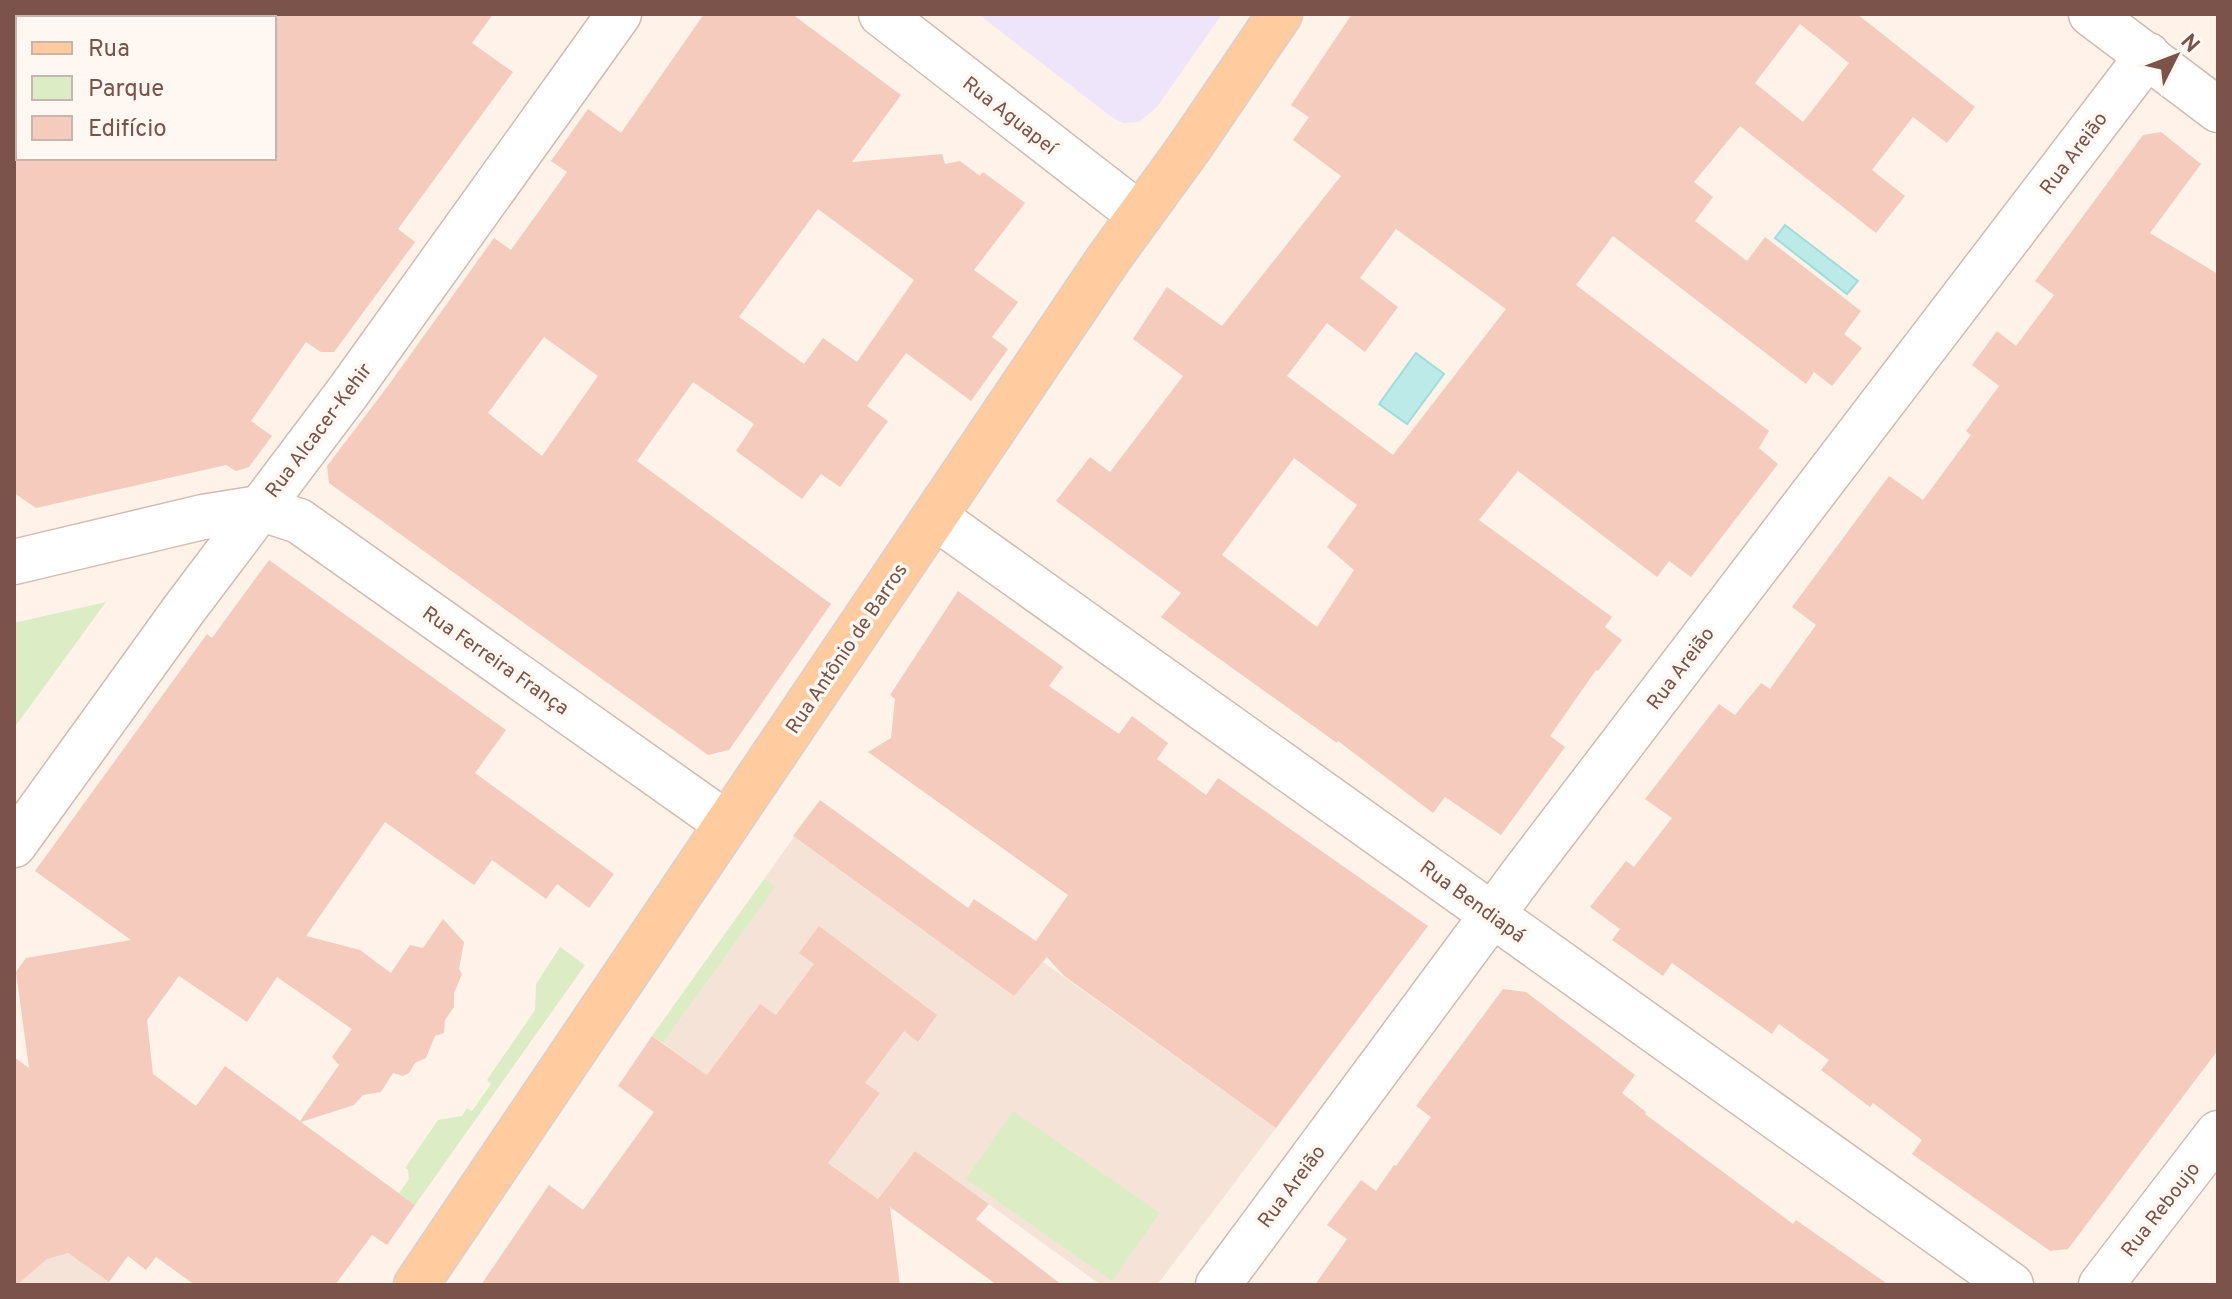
<svg xmlns="http://www.w3.org/2000/svg" width="2232" height="1299" font-family="Overpass,sans-serif">
	<rect width="100%" height="100%" fill="#fef2e9"/>
	<g fill="#f6e3d7">
		<path d="M 794,837 L 1014,996 L 1043,962 L 1276,1128 L 1157,1285 L 1101,1285 L 915,1151 L 878,1199 L 663,1043 L 775,887 L 764,879 Z"/>
		<path d="M 60,1247 L 113,1285 L 17,1285 Z"/>
	</g>
	<path fill="#efe5fb" d="M 978,14 L 1222,14 L 1157,107 L 1139,122 L 1123,123 L 1113,118 Z"/>
	<g fill="#dcedc5">
		<path d="M 106,602 L 14,728 L 14,623 Z"/>
		<path d="M 764,879 L 776,886 L 663,1043 L 652,1036 Z"/>
		<path d="M 560,947 L 585,965 L 415,1205 L 399,1193 L 409,1179 L 408,1170 L 405,1168 L 438,1120 L 462,1116 L 467,1108 L 472,1111 L 491,1084 L 487,1080 L 535,1010 L 536,984 Z"/>
		<path d="M 1013,1111 L 1160,1213 L 1112,1281 L 966,1179 Z"/>
	</g>
	<g fill="#bbeae9" stroke="#a0dcdb" stroke-width="2">
		<path d="M 1785,225 L 1858,281 L 1847,294 L 1775,238 Z"/>
		<path d="M 1416,353 L 1444,374 L 1407,424 L 1379,404 Z"/>
	</g>
	<g fill="#f5cbbe" fill-rule="evenodd">
		<path d="M 274,14 L 493,14 L 472,43 L 513,72 L 398,229 L 415,242 L 334,352 L 321,352 L 306,342 L 251,421 L 272,436 L 249,467 L 236,471 L 226,465 L 36,508 L 14,493 L 14,158 L 274,158 Z"/>
		<path d="M 704,14 L 792,14 L 901,95 L 852,162 L 942,154 L 945,164 L 960,161 L 980,176 L 983,172 L 1025,203 L 974,270 L 1018,302 L 992,337 L 1008,349 L 971,401 L 906,353 L 867,406 L 888,421 L 840,487 L 821,474 L 802,499 L 736,451 L 754,424 L 693,382 L 637,461 L 831,604 L 729,750 L 708,755 L 329,483 L 327,466 L 388,386 L 494,238 L 511,250 L 567,172 L 551,161 L 588,109 L 621,133 ZM 818,209 L 914,280 L 857,362 L 823,338 L 804,364 L 739,317 ZM 544,337 L 598,376 L 542,456 L 488,413 Z"/>
		<path d="M 1352,14 L 1857,14 L 1975,107 L 1947,143 L 1913,117 L 1872,170 L 1905,196 L 1876,233 L 1740,126 L 1694,182 L 1713,197 L 1695,221 L 1747,261 L 1765,237 L 1861,311 L 1844,334 L 1862,348 L 1832,386 L 1814,372 L 1806,384 L 1613,236 L 1576,285 L 1769,431 L 1759,448 L 1778,464 L 1691,577 L 1669,561 L 1657,577 L 1518,471 L 1479,520 L 1612,617 L 1605,627 L 1622,640 L 1598,671 L 1596,670 L 1550,736 L 1565,747 L 1501,835 L 1445,797 L 1433,813 L 1338,741 L 1337,743 L 1161,617 L 1181,593 L 1056,501 L 1090,457 L 1110,472 L 1183,376 L 1133,339 L 1167,287 L 1222,326 L 1341,176 L 1293,140 L 1309,117 L 1291,105 ZM 1800,24 L 1849,63 L 1803,122 L 1755,83 ZM 1396,229 L 1506,309 L 1393,455 L 1287,376 L 1327,323 L 1365,352 L 1398,307 L 1360,278 ZM 1294,458 L 1357,505 L 1327,547 L 1354,570 L 1317,627 L 1222,555 Z"/>
		<path d="M 2161,132 L 2201,164 L 2150,233 L 2218,274 L 2218,1050 L 2068,1249 L 2050,1251 L 1912,1154 L 1922,1140 L 1873,1103 L 1870,1107 L 1821,1070 L 1829,1060 L 1779,1024 L 1772,1034 L 1672,963 L 1663,976 L 1612,940 L 1620,929 L 1590,907 L 1626,861 L 1634,867 L 1672,818 L 1645,799 L 1719,704 L 1735,715 L 1761,683 L 1770,689 L 1816,625 L 1792,607 L 1889,476 L 1923,500 L 1971,435 L 1966,431 L 1999,386 L 1972,365 L 1997,331 L 2016,346 L 2054,295 L 2035,281 L 2143,135 Z"/>
		<path d="M 269,560 L 506,730 L 475,773 L 614,874 L 589,908 L 557,884 L 546,899 L 492,860 L 474,885 L 385,822 L 306,936 L 360,950 L 391,973 L 410,945 L 423,948 L 443,919 L 464,942 L 459,969 L 462,974 L 454,993 L 454,1007 L 445,1020 L 444,1033 L 435,1036 L 426,1058 L 415,1063 L 409,1073 L 403,1076 L 393,1073 L 381,1092 L 363,1095 L 354,1105 L 301,1122 L 415,1205 L 387,1245 L 372,1235 L 335,1285 L 195,1285 L 156,1257 L 146,1270 L 128,1256 L 109,1282 L 68,1253 L 47,1259 L 17,1285 L 14,1285 L 14,1057 L 29,1068 L 16,972 L 26,958 L 131,940 L 35,871 L 207,634 L 212,638 ZM 179,976 L 247,1022 L 277,977 L 352,1029 L 332,1057 L 339,1065 L 300,1121 L 225,1066 L 196,1106 L 153,1074 L 147,1020 Z"/>
		<path d="M 958,591 L 1063,667 L 1049,686 L 1119,734 L 1132,716 L 1168,743 L 1157,759 L 1206,795 L 1218,778 L 1428,926 L 1276,1128 L 1064,976 L 1047,957 L 1014,996 L 793,836 L 820,800 L 968,908 L 974,899 L 1036,941 L 1068,895 L 868,752 L 891,738 L 895,699 L 890,695 Z"/>
		<path d="M 819,926 L 937,1015 L 918,1042 L 904,1031 L 865,1083 L 880,1093 L 828,1163 L 878,1199 L 915,1151 L 989,1204 L 976,1219 L 1062,1285 L 997,1285 L 890,1207 L 900,1285 L 481,1285 L 549,1185 L 583,1210 L 654,1112 L 618,1086 L 652,1036 L 707,1075 L 760,1004 L 776,1015 L 814,964 L 799,953 Z"/>
		<path d="M 1503,989 L 1526,992 L 1635,1075 L 1622,1093 L 1646,1112 L 1645,1114 L 1793,1224 L 1796,1220 L 1889,1285 L 1315,1285 L 1347,1239 L 1327,1225 L 1361,1180 L 1376,1191 L 1394,1165 L 1396,1166 L 1431,1117 L 1416,1106 Z"/>
	</g>
	<g fill="none" stroke-linecap="round" stroke-linejoin="round">
		<g stroke="#d4bab0" stroke-width="47">
			<g id="minor">
				<path d="M 881,14 L 1140,215"/>
				<path d="M 2091,14 L 2218,110"/>
				<path d="M 14,43 L 18,46"/>
				<path d="M 935,517 L 2011,1285"/>
				<path d="M 14,562 L 203,517 L 259,508 L 299,521 L 727,824"/>
				<path d="M 14,845 L 185,608 L 348,392 L 619,14"/>
				<path d="M 1218,1285 L 1524,872 L 2148,55"/>
				<path d="M 2101,1285 L 2218,1133"/>
			</g>
		</g>
		<g stroke="#dacfcc" stroke-width="47">
			<path id="major" d="M 416,1285 L 1109,258 L 1189,148 L 1280,14"/>
		</g>
		<use href="#minor" stroke="#fff" stroke-width="44"/>
		<use href="#major" stroke="#ffcb9f" stroke-width="44"/>
	</g>
	<g text-anchor="middle" stroke-width="7" stroke-linejoin="round" paint-order="stroke">
		<g font-size="20" fill="#7b534a" stroke="#fff7f1">
			<text transform="translate(1010 115) rotate(38)" y="7">Rua Aguapeí</text>
			<text transform="translate(2073 153) rotate(-53)" y="7">Rua Areião</text>
			<text transform="translate(318 430) rotate(-53)" y="7">Rua Alcacer-Kehir</text>
			<text transform="translate(846 648) rotate(-56)" y="7">Rua Antônio de Barros</text>
			<text transform="translate(496 660) rotate(35)" y="7">Rua Ferreira França</text>
			<text transform="translate(1680 668) rotate(-53)" y="7">Rua Areião</text>
			<text transform="translate(1473 901) rotate(36)" y="7">Rua Bendiapá</text>
			<text transform="translate(1291 1186) rotate(-53)" y="7">Rua Areião</text>
			<text transform="translate(2160 1209) rotate(-52)" y="7">Rua Reboujo</text>
		</g>
	</g>
	<rect width="2232" height="1299" fill="none" stroke="#7b534a" stroke-width="32"/>
	<rect x="16" y="16" width="260" height="144" fill="#fff7f1" stroke="#cab5ae" stroke-width="2"/>
	<rect x="32" y="42" width="40" height="12" fill="#ffcb9f" stroke="#cab5ae" stroke-width="2"/>
	<text x="88" y="56" font-size="24" fill="#7b534a">Rua</text>
	<rect x="32" y="76" width="40" height="24" fill="#dcedc5" stroke="#cab5ae" stroke-width="2"/>
	<text x="88" y="96" font-size="24" fill="#7b534a">Parque</text>
	<rect x="32" y="116" width="40" height="24" fill="#f5cbbe" stroke="#cab5ae" stroke-width="2"/>
	<text x="88" y="136" font-size="24" fill="#7b534a">Edifício</text>
	<g transform="translate(2176 56) rotate(48)" stroke="#fff7f1" stroke-width="6" paint-order="stroke">
	<path d="M0-6L14 30L0 20L-14 30Z" fill="#7b534a"/>
	<text y="-12" font-size="22" font-weight="bold" text-anchor="middle" fill="#7b534a">N</text>
	</g>
</svg>
